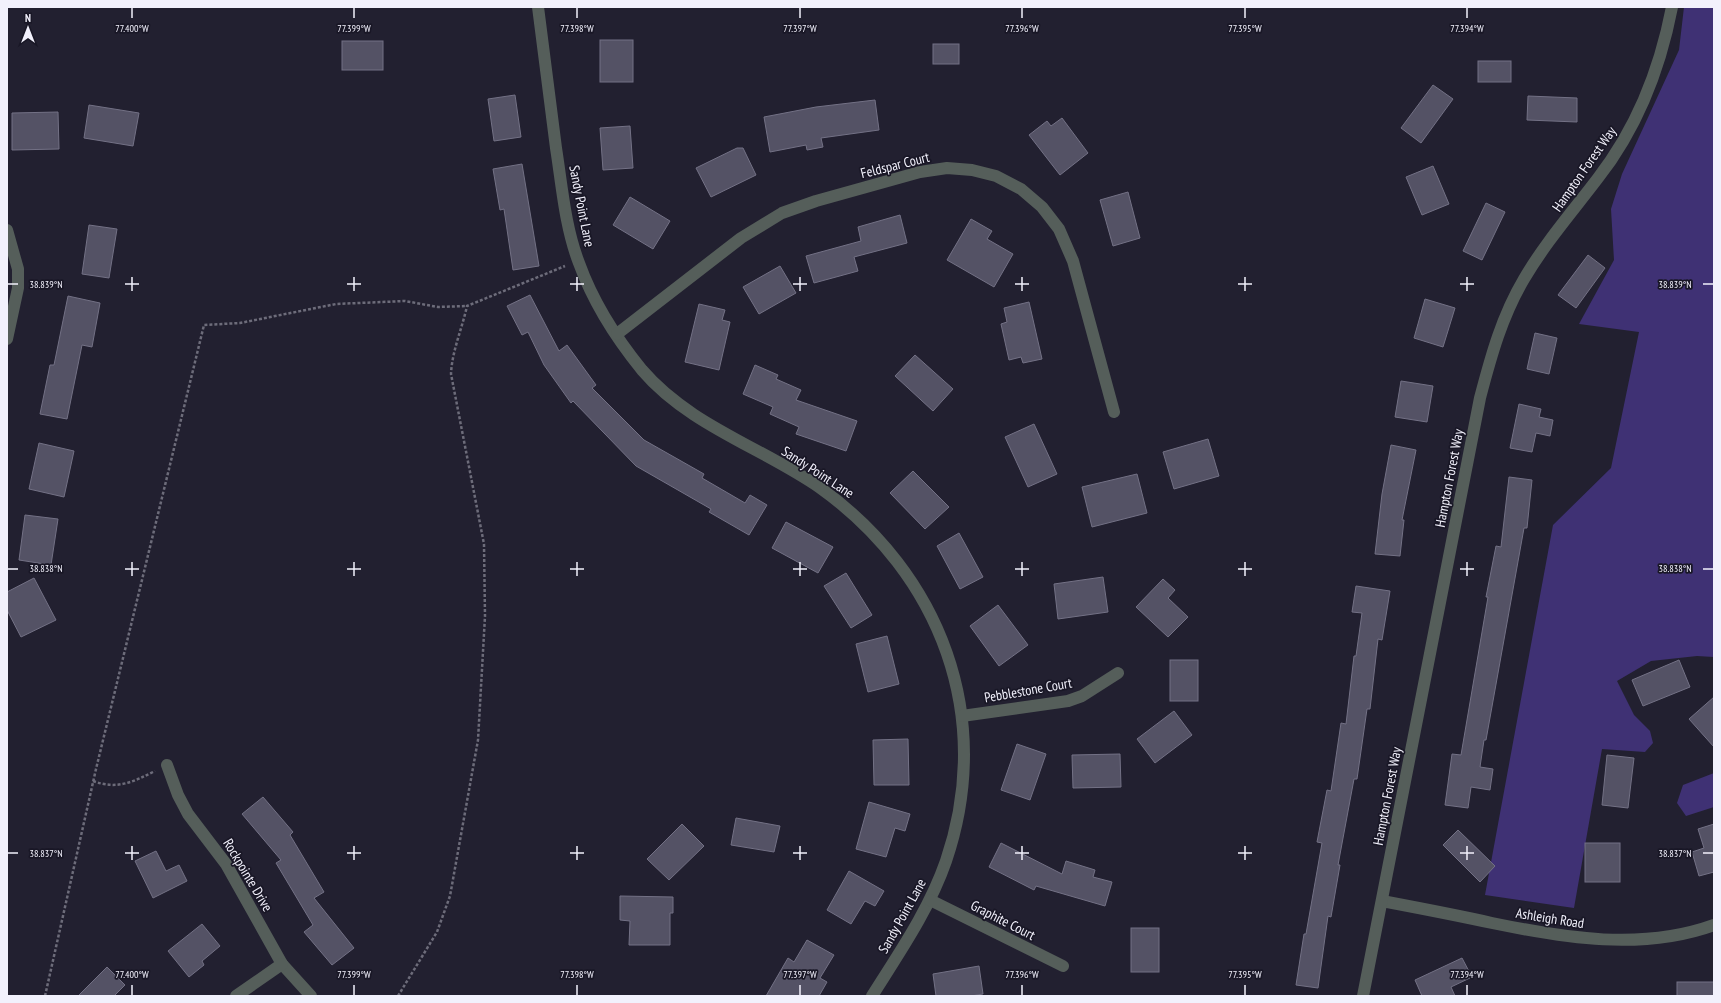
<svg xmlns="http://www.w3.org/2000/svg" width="1721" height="1003" font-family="'PT Sans Narrow',sans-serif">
	<rect width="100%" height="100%" fill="#222030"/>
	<g fill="#3f3174">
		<path d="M 1684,7 L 1714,7 L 1714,657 L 1697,656 L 1651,661 L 1617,681 L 1634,715 L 1650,731 L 1653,743 L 1645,752 L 1602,749 L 1574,908 L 1485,895 L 1553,525 L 1611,468 L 1639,332 L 1579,324 L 1614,260 L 1611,209 L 1622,174 L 1679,50 Z"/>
		<path d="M 1714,773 L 1714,807 L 1686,816 L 1677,803 L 1683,785 Z"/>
	</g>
	<g fill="#545265" stroke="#737185">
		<rect x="600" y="40" width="33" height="42"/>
		<rect x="342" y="41" width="41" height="29"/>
		<rect x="933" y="44" width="26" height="20"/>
		<rect x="1478" y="61" width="33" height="21"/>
		<path d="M 1433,85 L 1453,99 L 1421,143 L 1401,128 Z"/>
		<path d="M 515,95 L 521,137 L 494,141 L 488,99 Z"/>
		<path d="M 1528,96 L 1577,98 L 1577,122 L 1527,120 Z"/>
		<path d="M 875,100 L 879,130 L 821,138 L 823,147 L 807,150 L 806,145 L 770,152 L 764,117 L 816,107 Z"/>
		<path d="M 89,105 L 139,113 L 133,146 L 84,138 Z"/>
		<path d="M 58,112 L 59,149 L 12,150 L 12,113 Z"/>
		<path d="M 1062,118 L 1088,153 L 1060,175 L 1029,135 L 1047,121 L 1051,126 Z"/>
		<path d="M 630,126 L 633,168 L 603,170 L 600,128 Z"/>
		<path d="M 737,148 L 743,148 L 756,175 L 711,197 L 696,168 Z"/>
		<path d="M 522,164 L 539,266 L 513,270 L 504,209 L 500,210 L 493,169 Z"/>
		<path d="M 1433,166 L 1449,204 L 1422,215 L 1406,177 Z"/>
		<path d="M 1128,192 L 1140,238 L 1113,246 L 1100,200 Z"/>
		<path d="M 630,197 L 670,221 L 653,249 L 613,225 Z"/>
		<path d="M 1486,203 L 1505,212 L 1482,260 L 1463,251 Z"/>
		<path d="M 900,215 L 907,243 L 854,257 L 858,271 L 814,283 L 806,256 L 861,241 L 858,227 Z"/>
		<path d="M 971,219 L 992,231 L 987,239 L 1013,254 L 994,287 L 947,260 Z"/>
		<path d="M 89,225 L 117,229 L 109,278 L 82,274 Z"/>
		<path d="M 1588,255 L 1605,268 L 1576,308 L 1558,295 Z"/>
		<path d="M 780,266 L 796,293 L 759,314 L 743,287 Z"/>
		<path d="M 530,295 L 559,351 L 567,345 L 596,385 L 592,388 L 644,440 L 704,474 L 702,478 L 745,503 L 750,495 L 767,505 L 749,535 L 709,512 L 711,509 L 636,466 L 573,401 L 571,403 L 544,365 L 528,332 L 522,335 L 507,306 Z"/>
		<path d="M 68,296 L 100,303 L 92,347 L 82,345 L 67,419 L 40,414 L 50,365 L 54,365 Z"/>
		<path d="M 1425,299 L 1455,308 L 1443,347 L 1414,338 Z"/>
		<path d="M 1029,302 L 1042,359 L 1023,363 L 1021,357 L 1009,360 L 1001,324 L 1007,322 L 1004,308 Z"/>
		<path d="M 699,304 L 725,310 L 722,320 L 730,322 L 719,370 L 685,362 Z"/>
		<path d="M 1535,333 L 1557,338 L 1549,374 L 1527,369 Z"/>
		<path d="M 915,355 L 953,389 L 933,411 L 895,376 Z"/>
		<path d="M 755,365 L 778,375 L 776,379 L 801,390 L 796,400 L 857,421 L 846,451 L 796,434 L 799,427 L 770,414 L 773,407 L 743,394 Z"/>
		<path d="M 1401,381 L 1433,386 L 1427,422 L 1395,417 Z"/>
		<path d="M 1519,404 L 1541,409 L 1539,417 L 1553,420 L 1550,436 L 1536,433 L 1532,452 L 1510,448 Z"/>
		<path d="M 1034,424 L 1057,474 L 1028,487 L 1005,437 Z"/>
		<path d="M 1208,439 L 1219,476 L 1174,489 L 1163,452 Z"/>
		<path d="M 39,443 L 74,451 L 64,497 L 29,489 Z"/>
		<path d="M 1391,445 L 1416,450 L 1402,520 L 1404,520 L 1400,556 L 1375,554 L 1382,494 Z"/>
		<path d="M 913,471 L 949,507 L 925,529 L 890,493 Z"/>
		<path d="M 1137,474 L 1147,513 L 1092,527 L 1082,487 Z"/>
		<path d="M 1509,477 L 1532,480 L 1527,528 L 1524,528 L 1486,740 L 1484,740 L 1480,767 L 1493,769 L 1490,790 L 1471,787 L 1468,808 L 1445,805 L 1452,754 L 1461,755 L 1488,597 L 1486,597 L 1496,546 L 1501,547 Z"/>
		<path d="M 25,515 L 58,519 L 51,565 L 19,560 Z"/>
		<path d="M 786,522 L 833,547 L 818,573 L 772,548 Z"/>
		<path d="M 959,533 L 983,577 L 960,589 L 937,546 Z"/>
		<path d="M 846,573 L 872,615 L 851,628 L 824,586 Z"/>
		<path d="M 1103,577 L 1108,612 L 1058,619 L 1054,584 Z"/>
		<path d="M 34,578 L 56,620 L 21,637 L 7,610 L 7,592 Z"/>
		<path d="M 1163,579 L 1175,590 L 1168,598 L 1188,617 L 1168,637 L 1136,607 Z"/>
		<path d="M 1356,586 L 1390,591 L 1382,640 L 1378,639 L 1370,709 L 1367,709 L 1357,779 L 1354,779 L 1338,865 L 1340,865 L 1331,917 L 1328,916 L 1318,988 L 1296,985 L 1304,934 L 1306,934 L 1322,843 L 1317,842 L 1327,790 L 1331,791 L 1341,723 L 1346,724 L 1354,656 L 1356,656 L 1362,613 L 1352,612 Z"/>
		<path d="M 998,605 L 1028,645 L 999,666 L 970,626 Z"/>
		<path d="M 887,636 L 899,684 L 868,692 L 856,644 Z"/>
		<rect x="1170" y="660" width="28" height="41"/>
		<path d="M 1679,660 L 1690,687 L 1643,706 L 1632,680 Z"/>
		<path d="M 1714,697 L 1714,747 L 1689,719 Z"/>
		<path d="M 1174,711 L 1192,735 L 1155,763 L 1137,739 Z"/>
		<path d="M 908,739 L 909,785 L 874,785 L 873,740 Z"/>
		<path d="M 1017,744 L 1046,754 L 1030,800 L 1001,790 Z"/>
		<path d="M 1120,754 L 1121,787 L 1073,788 L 1072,755 Z"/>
		<path d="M 1607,755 L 1634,758 L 1628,808 L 1602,805 Z"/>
		<path d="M 263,797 L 293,832 L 290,835 L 324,892 L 314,898 L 354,948 L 332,965 L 304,932 L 313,925 L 276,863 L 281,860 L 242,814 Z"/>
		<path d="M 869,802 L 910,814 L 905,831 L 895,828 L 886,857 L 856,849 Z"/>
		<path d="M 736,818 L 780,826 L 774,852 L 731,845 Z"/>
		<path d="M 682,824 L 704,846 L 669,880 L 647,859 Z"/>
		<path d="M 1714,824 L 1714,872 L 1699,876 L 1692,852 L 1704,848 L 1698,829 Z"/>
		<path d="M 1458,830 L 1495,866 L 1480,882 L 1443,845 Z"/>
		<path d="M 1001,843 L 1062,874 L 1066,861 L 1095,870 L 1093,877 L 1112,882 L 1105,906 L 1036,886 L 1034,890 L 989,867 Z"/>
		<rect x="1585" y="843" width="35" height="39"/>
		<path d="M 156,851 L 166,871 L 179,865 L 187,881 L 153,898 L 135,861 Z"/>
		<path d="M 849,871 L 884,891 L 875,906 L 865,901 L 851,924 L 827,910 Z"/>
		<path d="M 620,896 L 673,897 L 673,913 L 670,913 L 670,945 L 629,945 L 630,921 L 620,920 Z"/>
		<path d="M 202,924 L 220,946 L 202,961 L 204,965 L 189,977 L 168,951 Z"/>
		<rect x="1131" y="928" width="28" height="44"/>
		<path d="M 807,940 L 834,955 L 820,978 L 827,982 L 819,996 L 766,996 L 788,958 L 794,962 Z"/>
		<path d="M 1462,958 L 1472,977 L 1451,987 L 1455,996 L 1422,996 L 1415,980 Z"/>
		<path d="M 979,966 L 983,994 L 971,996 L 936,996 L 933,974 Z"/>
		<path d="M 107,967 L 125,985 L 114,996 L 78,996 Z"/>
		<rect x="1677" y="982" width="37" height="14"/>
	</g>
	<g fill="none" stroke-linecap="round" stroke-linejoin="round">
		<g stroke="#6d6c7a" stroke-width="2.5" stroke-dasharray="3 2" stroke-linecap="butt">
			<path d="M 93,781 C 117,790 133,782 155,771"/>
			<path d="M 45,996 L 96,769 L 204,325 L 240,323 L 336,304 L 405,301 L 438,307 L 467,306"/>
			<path d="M 398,996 L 437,932 L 450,896 L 478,740 L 485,616 L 484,544 L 451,374 C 452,351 462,329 467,306 L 565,266"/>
		</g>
		<g stroke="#555e5a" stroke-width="12">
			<path d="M 538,7 C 544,54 550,101 556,148 C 562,186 565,227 579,263 C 593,302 616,338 642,370 C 689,425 761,447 819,487 C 941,574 995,717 946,861 C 929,910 899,953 872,996"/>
			<path d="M 7,230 L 18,269 L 18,288 L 7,339"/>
			<path d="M 617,334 L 741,238 L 782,213 L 816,201 L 920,172 L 947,168 L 972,170 L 996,176 L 1021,189 L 1042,207 L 1059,229 L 1073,261 L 1114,412"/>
			<path d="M 962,716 L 1068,701 L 1082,696 L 1118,673"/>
			<path d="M 167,765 L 178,795 L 188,814 L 226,864 L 282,964 L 311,996"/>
			<path d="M 930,900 L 1063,966"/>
			<path d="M 1382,901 C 1419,908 1456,915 1492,923 C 1565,938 1642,951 1714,925"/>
			<path d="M 236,996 L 282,964"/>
			<path d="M 1363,996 L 1480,398 C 1491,356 1502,316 1524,279 C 1545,243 1573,211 1598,178 C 1637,128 1660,69 1672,7"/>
		</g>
	</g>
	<path fill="none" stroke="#f2f1fc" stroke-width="1.5" d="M 132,8 L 132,18M 354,8 L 354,18M 577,8 L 577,18M 800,8 L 800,18M 1022,8 L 1022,18M 1245,8 L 1245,18M 1467,8 L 1467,18M 132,277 L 132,291M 354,277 L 354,291M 577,277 L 577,291M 800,277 L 800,291M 1022,277 L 1022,291M 1245,277 L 1245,291M 1467,277 L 1467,291M 8,284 L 18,284M 125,284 L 139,284M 347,284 L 361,284M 570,284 L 584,284M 793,284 L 807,284M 1015,284 L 1029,284M 1238,284 L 1252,284M 1460,284 L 1474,284M 1703,284 L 1713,284M 132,562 L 132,576M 354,562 L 354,576M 577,562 L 577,576M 800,562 L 800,576M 1022,562 L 1022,576M 1245,562 L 1245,576M 1467,562 L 1467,576M 8,569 L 18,569M 125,569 L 139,569M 347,569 L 361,569M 570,569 L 584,569M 793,569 L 807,569M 1015,569 L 1029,569M 1238,569 L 1252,569M 1460,569 L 1474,569M 1703,569 L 1713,569M 132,846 L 132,860M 354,846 L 354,860M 577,846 L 577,860M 800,846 L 800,860M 1022,846 L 1022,860M 1245,846 L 1245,860M 1467,846 L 1467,860M 8,853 L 18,853M 125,853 L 139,853M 347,853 L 361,853M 570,853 L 584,853M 793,853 L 807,853M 1015,853 L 1029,853M 1238,853 L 1252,853M 1460,853 L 1474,853M 1703,853 L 1713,853M 132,985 L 132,995M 354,985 L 354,995M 577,985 L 577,995M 800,985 L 800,995M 1022,985 L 1022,995M 1245,985 L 1245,995M 1467,985 L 1467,995"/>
	<g text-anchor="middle" stroke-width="3.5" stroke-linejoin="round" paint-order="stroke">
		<g font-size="14" fill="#f2f1fc" stroke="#191726">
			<text transform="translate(895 165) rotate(-14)" y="5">Feldspar Court</text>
			<text transform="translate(1584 169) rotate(-55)" y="5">Hampton Forest Way</text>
			<text transform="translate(582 206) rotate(79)" y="5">Sandy Point Lane</text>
			<text transform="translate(818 472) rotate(33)" y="5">Sandy Point Lane</text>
			<text transform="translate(1449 478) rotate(-79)" y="5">Hampton Forest Way</text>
			<text transform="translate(1028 690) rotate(-10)" y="5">Pebblestone Court</text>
			<text transform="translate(1387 796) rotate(-79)" y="5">Hampton Forest Way</text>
			<text transform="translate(248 875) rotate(59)" y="5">Rockpointe Drive</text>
			<text transform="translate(902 916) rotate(-61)" y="5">Sandy Point Lane</text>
			<text transform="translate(1550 918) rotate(9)" y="5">Ashleigh Road</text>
			<text transform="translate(1003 920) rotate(27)" y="5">Graphite Court</text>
		</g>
	</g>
	<g font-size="10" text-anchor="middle" fill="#f2f1fc" stroke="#191726" stroke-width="3.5" stroke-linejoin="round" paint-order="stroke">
		<text x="132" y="32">77.400°W</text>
		<text x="354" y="32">77.399°W</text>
		<text x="577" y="32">77.398°W</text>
		<text x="800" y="32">77.397°W</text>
		<text x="1022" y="32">77.396°W</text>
		<text x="1245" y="32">77.395°W</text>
		<text x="1467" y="32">77.394°W</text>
		<text x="46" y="288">38.839°N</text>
		<text x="1675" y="288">38.839°N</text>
		<text x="46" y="572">38.838°N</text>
		<text x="1675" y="572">38.838°N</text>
		<text x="46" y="857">38.837°N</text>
		<text x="1675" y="857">38.837°N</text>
		<text x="132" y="978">77.400°W</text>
		<text x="354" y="978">77.399°W</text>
		<text x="577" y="978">77.398°W</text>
		<text x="800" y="978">77.397°W</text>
		<text x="1022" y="978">77.396°W</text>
		<text x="1245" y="978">77.395°W</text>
		<text x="1467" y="978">77.394°W</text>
	</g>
	<rect width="1721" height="1003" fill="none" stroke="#f2f1fc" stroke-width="16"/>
	<g transform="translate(28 28)" stroke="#191726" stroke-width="3" paint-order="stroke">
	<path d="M0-3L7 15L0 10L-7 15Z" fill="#f2f1fc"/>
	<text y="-6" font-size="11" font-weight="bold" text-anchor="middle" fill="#f2f1fc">N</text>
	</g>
</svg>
